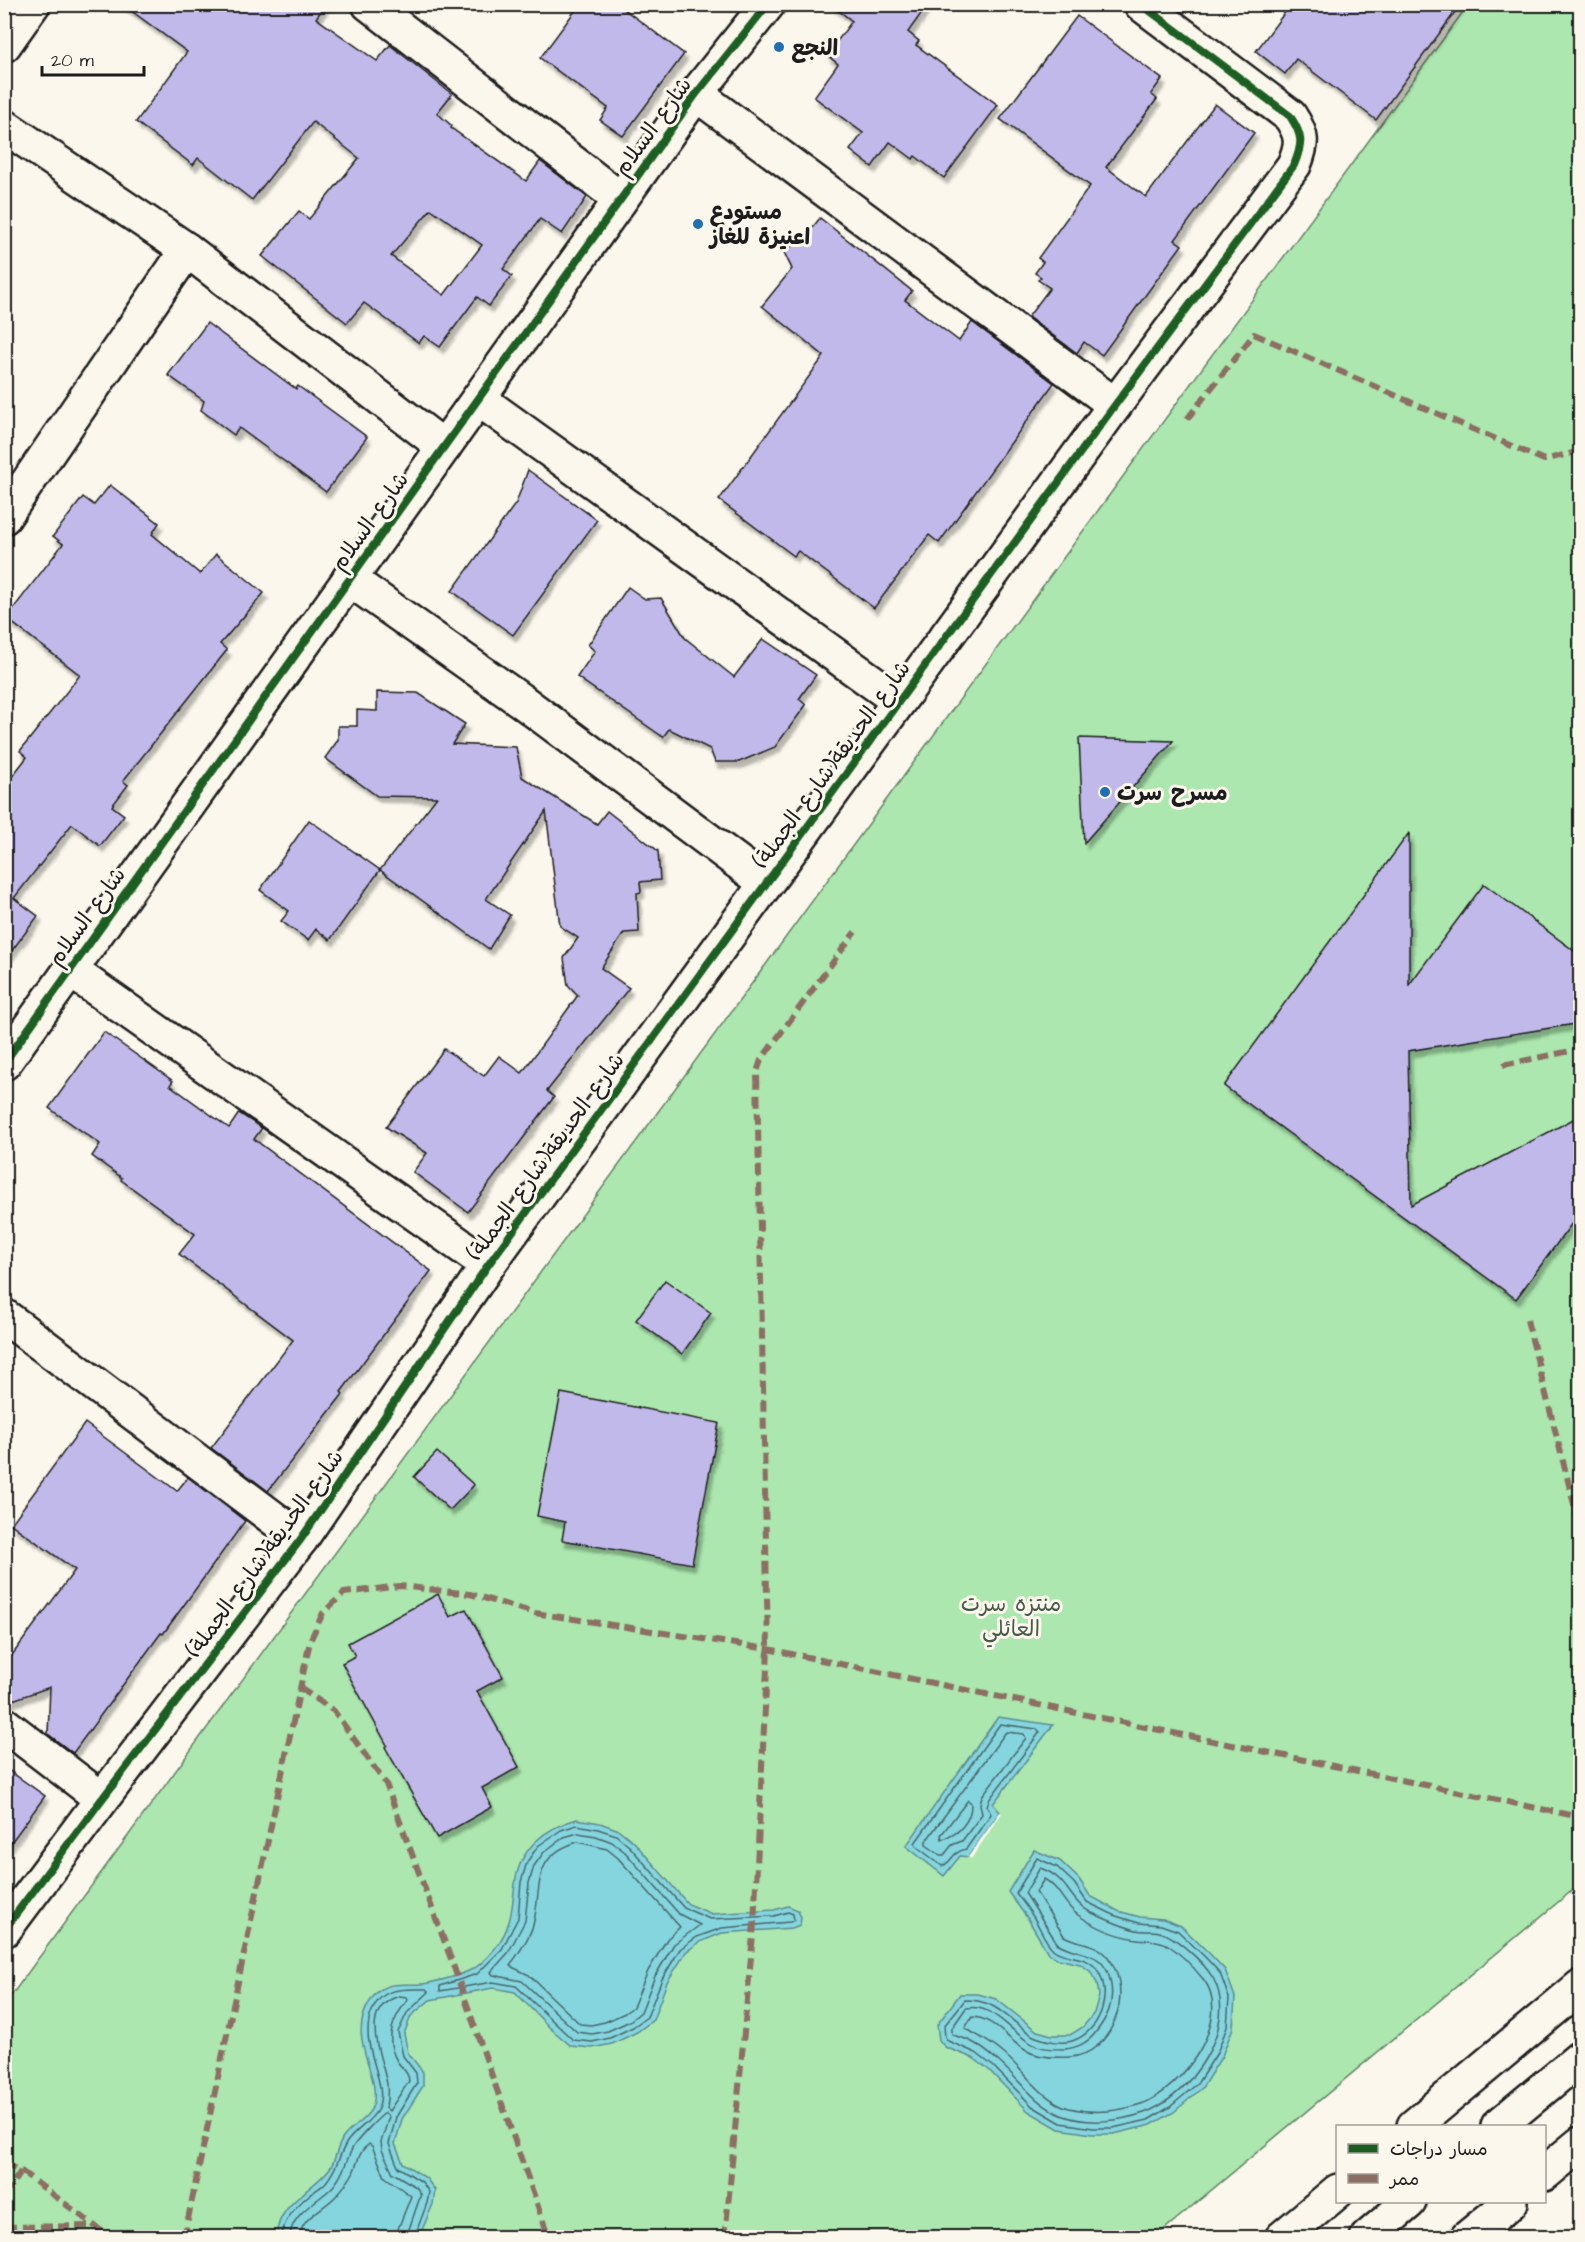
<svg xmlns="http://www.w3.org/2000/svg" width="1585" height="2242" font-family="'Architects Daughter','Playpen Sans Arabic',sans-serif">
	<defs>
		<filter id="shadow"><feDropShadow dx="3.5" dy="6" stdDeviation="1.5" flood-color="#0004"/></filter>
	</defs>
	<rect width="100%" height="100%" fill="#fbf7ec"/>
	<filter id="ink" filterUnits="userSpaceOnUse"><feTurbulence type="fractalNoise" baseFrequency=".0167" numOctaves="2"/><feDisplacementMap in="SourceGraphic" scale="12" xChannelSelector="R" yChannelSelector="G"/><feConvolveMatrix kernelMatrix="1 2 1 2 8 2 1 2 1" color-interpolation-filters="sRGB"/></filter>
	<g filter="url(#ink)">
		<path fill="#abe7ae" stroke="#648265" stroke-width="1.5" d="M 1468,5 L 1580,5 L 1580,1884 L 1155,2237 L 5,2238 L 5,2004 Z"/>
		<g fill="#85d5df" stroke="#5b8b91" stroke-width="1.5">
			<path d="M 998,1717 L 1053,1725 L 993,1804 L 1000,1812 L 968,1857 L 960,1856 L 944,1876 L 906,1846 Z"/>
			<path d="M 577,1819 L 600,1823 L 619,1830 L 634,1842 L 688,1904 L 712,1914 L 774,1910 L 788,1906 L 798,1910 L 801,1917 L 800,1925 L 792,1928 L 722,1933 L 700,1942 L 686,1952 L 667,1982 L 653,2020 L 637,2032 L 612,2044 L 592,2048 L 571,2046 L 549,2027 L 515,1992 L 493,1988 L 430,2000 L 411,2016 L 404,2034 L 408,2053 L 423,2072 L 423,2086 L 402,2119 L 395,2144 L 403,2163 L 426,2178 L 435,2190 L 433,2204 L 419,2237 L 277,2237 C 275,2205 314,2190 330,2168 C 336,2159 337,2147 343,2138 C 350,2127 369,2118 373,2105 C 382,2075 346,2040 369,2003 C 385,1975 405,1988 429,1983 C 443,1980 461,1975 473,1969 C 481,1965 490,1954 496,1947 C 512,1927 512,1907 515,1883 C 520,1848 545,1828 577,1819 Z"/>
			<path d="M 1034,1850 L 1060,1861 L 1079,1879 L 1090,1896 L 1118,1911 L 1140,1917 L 1163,1919 L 1181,1926 L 1209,1953 L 1225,1970 L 1235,1997 L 1233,2028 L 1222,2056 L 1202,2088 L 1174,2112 L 1151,2125 L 1114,2134 L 1092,2134 L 1059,2129 L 1028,2111 L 989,2070 L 973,2058 L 945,2047 L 939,2040 L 937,2025 L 960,1994 L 978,1994 L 996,1999 L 1037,2031 L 1052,2035 L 1070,2035 L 1083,2027 L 1094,2013 L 1099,1996 L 1097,1983 L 1090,1971 L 1080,1964 L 1058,1959 L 1048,1953 L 1028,1919 L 1008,1892 Z"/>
		</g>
		<path fill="#fbf7ec" d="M 1000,1812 L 1002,1813 L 971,1859 L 968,1857 Z"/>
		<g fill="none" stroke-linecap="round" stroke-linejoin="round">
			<g stroke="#46666a" stroke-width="1.5">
				<path d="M 1000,1724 L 1037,1729 L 1040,1732 L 989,1800 L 987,1806 L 991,1814 L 966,1849 C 950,1853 953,1862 942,1866 L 916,1846 L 915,1843 Z"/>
				<path d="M 1006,1732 L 1024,1734 L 1026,1738 L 982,1796 L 980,1804 L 982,1814 L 962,1841 L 952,1845 L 944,1855 L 940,1855 L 926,1845 L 926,1841 Z"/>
				<path d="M 968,1800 L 971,1803 C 972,1820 958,1836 942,1839 L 941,1835 Z"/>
				<path d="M 577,1825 L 598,1829 L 616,1835 L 630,1847 L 684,1908 L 710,1919 L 774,1916 L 788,1912 L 793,1914 L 794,1920 L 790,1922 L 722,1928 L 697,1937 L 680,1949 L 662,1979 L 647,2017 L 633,2027 L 610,2038 L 592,2042 L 573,2040 L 516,1986 L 493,1982 L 440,1991 L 440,1986 L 477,1974 L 502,1949 L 518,1918 L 521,1882 L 527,1862 L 538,1846 L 561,1830 Z"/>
				<path d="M 578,1833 L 596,1836 L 612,1842 L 625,1852 L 679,1914 L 700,1925 L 674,1944 L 655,1976 L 641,2012 L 630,2021 L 608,2031 L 592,2034 L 577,2032 L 522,1981 L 493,1975 L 491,1972 L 508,1953 L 525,1921 L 529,1883 L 534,1866 L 544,1852 L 564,1837 Z"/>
				<path d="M 578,1842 L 607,1849 L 618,1858 L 680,1927 L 667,1939 L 648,1971 L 633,2007 L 625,2013 L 605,2022 L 591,2025 L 580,2024 L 529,1975 L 510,1966 C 518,1953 531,1937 534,1921 C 542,1885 532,1855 578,1842 Z"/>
				<path d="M 1037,1858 L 1057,1867 L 1074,1883 L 1087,1902 L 1116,1916 L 1139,1923 L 1161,1925 L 1178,1931 L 1205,1957 L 1220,1973 L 1229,1998 L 1227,2027 L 1217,2053 L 1197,2084 L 1170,2107 L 1148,2120 L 1113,2128 L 1093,2128 L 1061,2123 L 1032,2106 L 993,2066 L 976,2053 L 948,2041 L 945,2037 L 944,2026 L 965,2000 C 992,2000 1000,2011 1021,2027 C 1025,2030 1030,2035 1036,2037 C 1046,2041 1062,2044 1072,2041 C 1101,2032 1114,1991 1096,1968 C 1086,1955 1067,1959 1054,1950 C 1044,1942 1040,1926 1032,1915 C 1027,1907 1021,1900 1016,1893 Z"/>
				<path d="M 1040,1868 C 1068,1877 1069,1901 1090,1912 C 1105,1919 1120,1926 1136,1930 C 1144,1932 1152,1930 1159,1932 C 1175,1935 1205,1964 1213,1978 C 1240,2026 1190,2097 1144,2113 C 1120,2121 1089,2125 1064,2116 C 1036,2106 1019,2079 998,2061 C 989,2053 979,2045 968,2040 C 963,2038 957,2037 952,2034 L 952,2028 L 966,2008 C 992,2003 1009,2030 1029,2042 C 1039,2049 1053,2049 1065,2049 C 1077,2048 1089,2042 1096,2032 C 1107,2018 1114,2004 1111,1985 C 1106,1948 1079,1957 1057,1943 L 1025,1893 Z"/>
				<path d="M 1044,1879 C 1060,1887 1064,1906 1078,1915 C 1095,1927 1117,1936 1137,1939 C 1148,1941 1158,1939 1168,1945 C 1180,1953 1195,1969 1204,1980 C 1234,2021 1180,2091 1141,2104 C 1117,2112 1093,2114 1069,2108 C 1041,2100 1024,2070 1003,2053 C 991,2042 978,2036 965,2028 L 972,2017 C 993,2017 1008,2040 1025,2050 C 1038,2058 1055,2058 1070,2057 C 1113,2055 1135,1991 1108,1957 C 1097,1942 1078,1944 1064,1936 L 1036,1892 Z"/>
				<path d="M 399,1996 L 407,1997 L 408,2000 C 393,2017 384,2039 397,2061 C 401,2068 409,2072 409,2081 L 389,2111 L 386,2108 C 387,2101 388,2092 387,2084 C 382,2056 357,2009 399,1996 Z"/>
				<path d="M 282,2238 C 282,2221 296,2206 308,2196 C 314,2191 321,2188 326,2182 C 338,2167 338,2157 347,2142 C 355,2130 371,2122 378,2109 C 390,2083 357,2045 372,2011 C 382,1986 404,1989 426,1989 L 429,1992 L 407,2013 L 398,2032 L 403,2056 L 416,2073 L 417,2083 L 396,2117 L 389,2144 L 398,2167 L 422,2182 L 429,2192 L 427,2203 L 414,2238"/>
				<path d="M 290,2238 C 290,2216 313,2204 327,2192 C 342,2180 345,2163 353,2147 C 359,2138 377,2119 385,2113 L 389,2117 L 381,2142 L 382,2150 L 393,2173 L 416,2187 L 421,2194 L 406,2238"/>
				<path d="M 299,2238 C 302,2216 323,2210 336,2196 C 342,2189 349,2181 353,2173 C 358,2162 359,2151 369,2144 L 372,2146 L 385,2177 L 411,2196 L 398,2229 L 397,2238"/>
			</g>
		</g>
		<g fill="#c2b9eb" stroke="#1c1c1c" stroke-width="1.5" fill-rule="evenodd" filter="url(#shadow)">
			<path d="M 122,4 L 326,4 L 316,18 L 377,61 L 390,45 L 452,94 L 437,113 L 452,126 L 451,128 L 526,181 L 540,161 L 587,197 L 562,234 L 540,219 L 503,269 L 512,276 L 489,306 L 477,297 L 440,347 L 424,336 L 419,343 L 364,303 L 347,323 L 262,256 L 299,211 L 309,219 L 359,158 L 313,122 L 252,200 L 198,158 L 193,165 L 136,122 L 187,52 ZM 431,209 L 482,245 L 444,295 L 391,256 Z"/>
			<path d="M 580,4 L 617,4 L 684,54 L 623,136 L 600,120 L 608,108 L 540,58 Z"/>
			<path d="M 830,4 L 928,4 L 908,32 L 919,41 L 916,45 L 998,105 L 944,178 L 915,156 L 913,159 L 890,142 L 872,167 L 850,150 L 863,133 L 814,97 L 838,64 L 827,55 L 852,21 Z"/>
			<path d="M 1291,4 L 1461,4 L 1376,120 L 1296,59 L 1285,74 L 1256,51 Z"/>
			<path d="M 1077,16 L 1162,79 L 1151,94 L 1157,99 L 1106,167 L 1146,197 L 1215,104 L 1254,133 L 1175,240 L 1182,245 L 1102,355 L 1084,342 L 1077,353 L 1028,317 L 1050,288 L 1038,280 L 1041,277 L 1035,273 L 1043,262 L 1038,258 L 1090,186 L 1000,119 Z"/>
			<path d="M 820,218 L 912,291 L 905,300 L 959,341 L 972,322 L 1054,383 L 939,543 L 929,535 L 874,608 L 798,551 L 794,556 L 719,500 L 824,356 L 762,306 L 792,269 L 783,250 L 801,242 Z"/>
			<path d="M 207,323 L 296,389 L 298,386 L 367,437 L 326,492 L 239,428 L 234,435 L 201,410 L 204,401 L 168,375 Z"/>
			<path d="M 528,470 L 597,520 L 513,635 L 452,591 L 516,503 Z"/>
			<path d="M 110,485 L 159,523 L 152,534 L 200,574 L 216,554 L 264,593 L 220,644 L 227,650 L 123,781 L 128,785 L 112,806 L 124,815 L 100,846 L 72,824 L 14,898 L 38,916 L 4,961 L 4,787 L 27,757 L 20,751 L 80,675 L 6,618 L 63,544 L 53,536 L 83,497 L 94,505 Z"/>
			<path d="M 628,587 L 645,599 L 661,598 L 685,638 L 734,677 L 763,639 L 816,675 L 799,699 L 806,705 L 775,747 L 739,762 L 715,762 L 710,749 L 669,729 L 663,737 L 577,677 L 595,651 L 588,645 Z"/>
			<path d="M 377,692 L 418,693 L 465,724 L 452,744 L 516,747 L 522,777 L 597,824 L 607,811 L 658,851 L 660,880 L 640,882 L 641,892 L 637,893 L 639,932 L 624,933 L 601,968 L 629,988 L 547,1091 L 554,1097 L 468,1212 L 413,1172 L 427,1153 L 386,1127 L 444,1049 L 484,1076 L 499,1056 L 522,1073 L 578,995 L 568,985 L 564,958 L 578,938 L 560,926 L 546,811 L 486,899 L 510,915 L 489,949 L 380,870 L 437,797 L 377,796 L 325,758 L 338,740 L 338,726 L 357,726 L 357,710 L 377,711 Z"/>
			<path d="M 1079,738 L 1173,741 L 1084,843 Z"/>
			<path d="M 309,820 L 380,870 L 330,940 L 316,929 L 308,940 L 281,921 L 289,911 L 260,890 Z"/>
			<path d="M 1409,833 L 1409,985 L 1484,884 L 1581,956 L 1581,1023 L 1408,1051 L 1411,1205 L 1581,1115 L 1581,1211 L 1516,1299 L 1224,1086 Z"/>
			<path d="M 104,1032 L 173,1081 L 170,1085 L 229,1128 L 239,1113 L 262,1128 L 254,1139 L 431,1271 L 341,1392 L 343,1394 L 268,1491 L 211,1448 L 293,1340 L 179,1254 L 195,1234 L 121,1180 L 122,1178 L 92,1156 L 100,1144 L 49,1108 Z"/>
			<path d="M 665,1280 L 711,1313 L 682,1354 L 636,1320 Z"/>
			<path d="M 561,1393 L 719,1423 L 692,1564 L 562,1540 L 565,1522 L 537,1516 Z"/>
			<path d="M 85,1423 L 177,1491 L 188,1477 L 245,1521 L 163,1634 L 161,1633 L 73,1753 L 48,1734 L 50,1687 L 4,1703 L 4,1666 L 75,1570 L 11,1524 Z"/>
			<path d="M 437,1452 L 474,1485 L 450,1510 L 414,1477 Z"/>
			<path d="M 438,1594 L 450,1617 L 466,1609 L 503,1677 L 477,1691 L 519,1767 L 482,1788 L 492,1807 L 437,1838 L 385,1747 L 387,1745 L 342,1663 L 355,1656 L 348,1643 Z"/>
			<path d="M 4,1767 L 45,1796 L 4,1852 Z"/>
		</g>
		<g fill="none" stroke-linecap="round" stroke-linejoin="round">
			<g stroke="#1c1c1c" stroke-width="38">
				<g id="street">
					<path d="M 369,4 L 620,199"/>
					<path d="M 4,45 L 33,4"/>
					<path d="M 696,94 L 1115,405 L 1294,165 C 1303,143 1303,136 1290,116 L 1141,4"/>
					<path d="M 4,126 L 187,250 L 444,447"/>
					<path d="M 480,400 L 899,701"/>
					<path d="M 4,517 L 187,250"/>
					<path d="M 349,579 L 523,702 L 766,883"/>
					<path d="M 70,970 L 488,1265"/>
					<path d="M 4,1063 L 696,94 L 768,4"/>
					<path d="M 4,1316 L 301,1539"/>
					<path d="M 4,1724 L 102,1799"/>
					<path d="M 1544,2174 L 1580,2144"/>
					<path d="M 1467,2238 L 1511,2202"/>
				</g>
			</g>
			<g stroke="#1c1c1c" stroke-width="38">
				<path id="secondary" d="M 4,1930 L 102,1799 L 301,1539 L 488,1265 L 1115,405"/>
			</g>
			<g stroke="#1c1c1c" stroke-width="38">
				<g id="primary">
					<path d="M 1414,2126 L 1580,1987"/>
					<path d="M 1498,2126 L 1580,2058"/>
					<path d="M 1282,2238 L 1338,2191"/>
					<path d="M 1367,2238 L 1409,2202"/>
				</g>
			</g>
			<use href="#street" stroke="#fbf7ec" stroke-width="33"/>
			<use href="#secondary" stroke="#fbf7ec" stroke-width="33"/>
			<use href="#primary" stroke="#fbf7ec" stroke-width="33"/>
			<g stroke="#8d6e63" stroke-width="6" stroke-dasharray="12 6" stroke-linecap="butt">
				<path d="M 1187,419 L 1254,334 L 1544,460 L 1580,451"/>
				<path d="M 1503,1065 L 1580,1049"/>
				<path d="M 1527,1320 L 1580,1528"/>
				<path d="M 300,1688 L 334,1711 L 386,1784 L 451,1959 L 549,2238"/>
				<path d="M 4,2164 L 21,2171 L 111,2238"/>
				<path d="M 4,2196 L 21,2171"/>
				<path d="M 4,2227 L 96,2226"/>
				<path d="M 61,2238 L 67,2226"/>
				<path d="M 184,2238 L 310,1641 L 323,1613 L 344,1593 L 400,1586 L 470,1594 L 535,1613 L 768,1649 L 1580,1817"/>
				<path d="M 725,2238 L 754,1924 L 768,1649 L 757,1072 L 761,1060 L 855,932"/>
			</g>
			<g stroke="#fbf7ec" stroke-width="11">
				<g id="cycleway">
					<path d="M 4,1063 L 696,94 L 768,4"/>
					<path d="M 4,1930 L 102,1799 L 301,1539 L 488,1265 L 1115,405 L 1294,165 C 1303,143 1303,136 1290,116 L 1141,4"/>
				</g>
			</g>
			<use href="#cycleway" stroke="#1b5e20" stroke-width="8"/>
		</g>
	</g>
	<g fill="#1f6fb2" stroke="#fbf7ec" stroke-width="2">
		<circle cx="779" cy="47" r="6"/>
		<circle cx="698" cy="224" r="6"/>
		<circle cx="1105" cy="792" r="6"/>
	</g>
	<g text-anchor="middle" stroke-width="6" stroke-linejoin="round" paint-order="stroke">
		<g font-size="22" font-weight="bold" fill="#1c1c1c" stroke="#fbf7ec" text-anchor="start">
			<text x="791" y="55">النجع</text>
			<text x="710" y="219">مستودع<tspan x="710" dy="25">اعنيزة للغاز</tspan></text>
			<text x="1117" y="800">مسرح سرت</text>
		</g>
		<g font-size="22" fill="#1c1c1c" stroke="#fbf7ec">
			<text transform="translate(652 126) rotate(-54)" y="8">شارع السلام</text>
			<text transform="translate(369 521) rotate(-54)" y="8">شارع السلام</text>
			<text transform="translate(831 764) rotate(-54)" y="8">شارع الحديقة(شارع الجملة)</text>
			<text transform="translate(86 916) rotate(-54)" y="8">شارع السلام</text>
			<text transform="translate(545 1156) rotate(-54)" y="8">شارع الحديقة(شارع الجملة)</text>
			<text transform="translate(264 1553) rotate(-54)" y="8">شارع الحديقة(شارع الجملة)</text>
		</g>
		<g font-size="22" fill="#475948" stroke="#fbf7ec">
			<text x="1011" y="1611">منتزه سرت<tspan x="1011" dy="25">العائلي</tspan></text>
		</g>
	</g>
	<rect width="1585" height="2242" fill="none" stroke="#fbf7ec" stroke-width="24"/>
	<rect x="12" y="12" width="1561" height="2218" fill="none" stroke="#1c1c1c" stroke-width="2" filter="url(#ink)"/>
	<rect x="1336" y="2125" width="210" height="78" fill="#fbf7ec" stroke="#a29f99" stroke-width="1.5"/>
	<rect x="1348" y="2144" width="30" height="9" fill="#1b5e20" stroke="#a29f99" stroke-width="1.5"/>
	<text x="1390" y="2155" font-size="18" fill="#1c1c1c">مسار دراجات</text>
	<rect x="1348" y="2174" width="30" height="9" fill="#8d6e63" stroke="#a29f99" stroke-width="1.5"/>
	<text x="1390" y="2185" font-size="18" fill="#1c1c1c">ممر</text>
	<path d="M42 66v9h102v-9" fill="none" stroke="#1c1c1c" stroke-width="3"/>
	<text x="51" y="66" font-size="18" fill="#1c1c1c" stroke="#fbf7ec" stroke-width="4.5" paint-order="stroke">20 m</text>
</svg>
